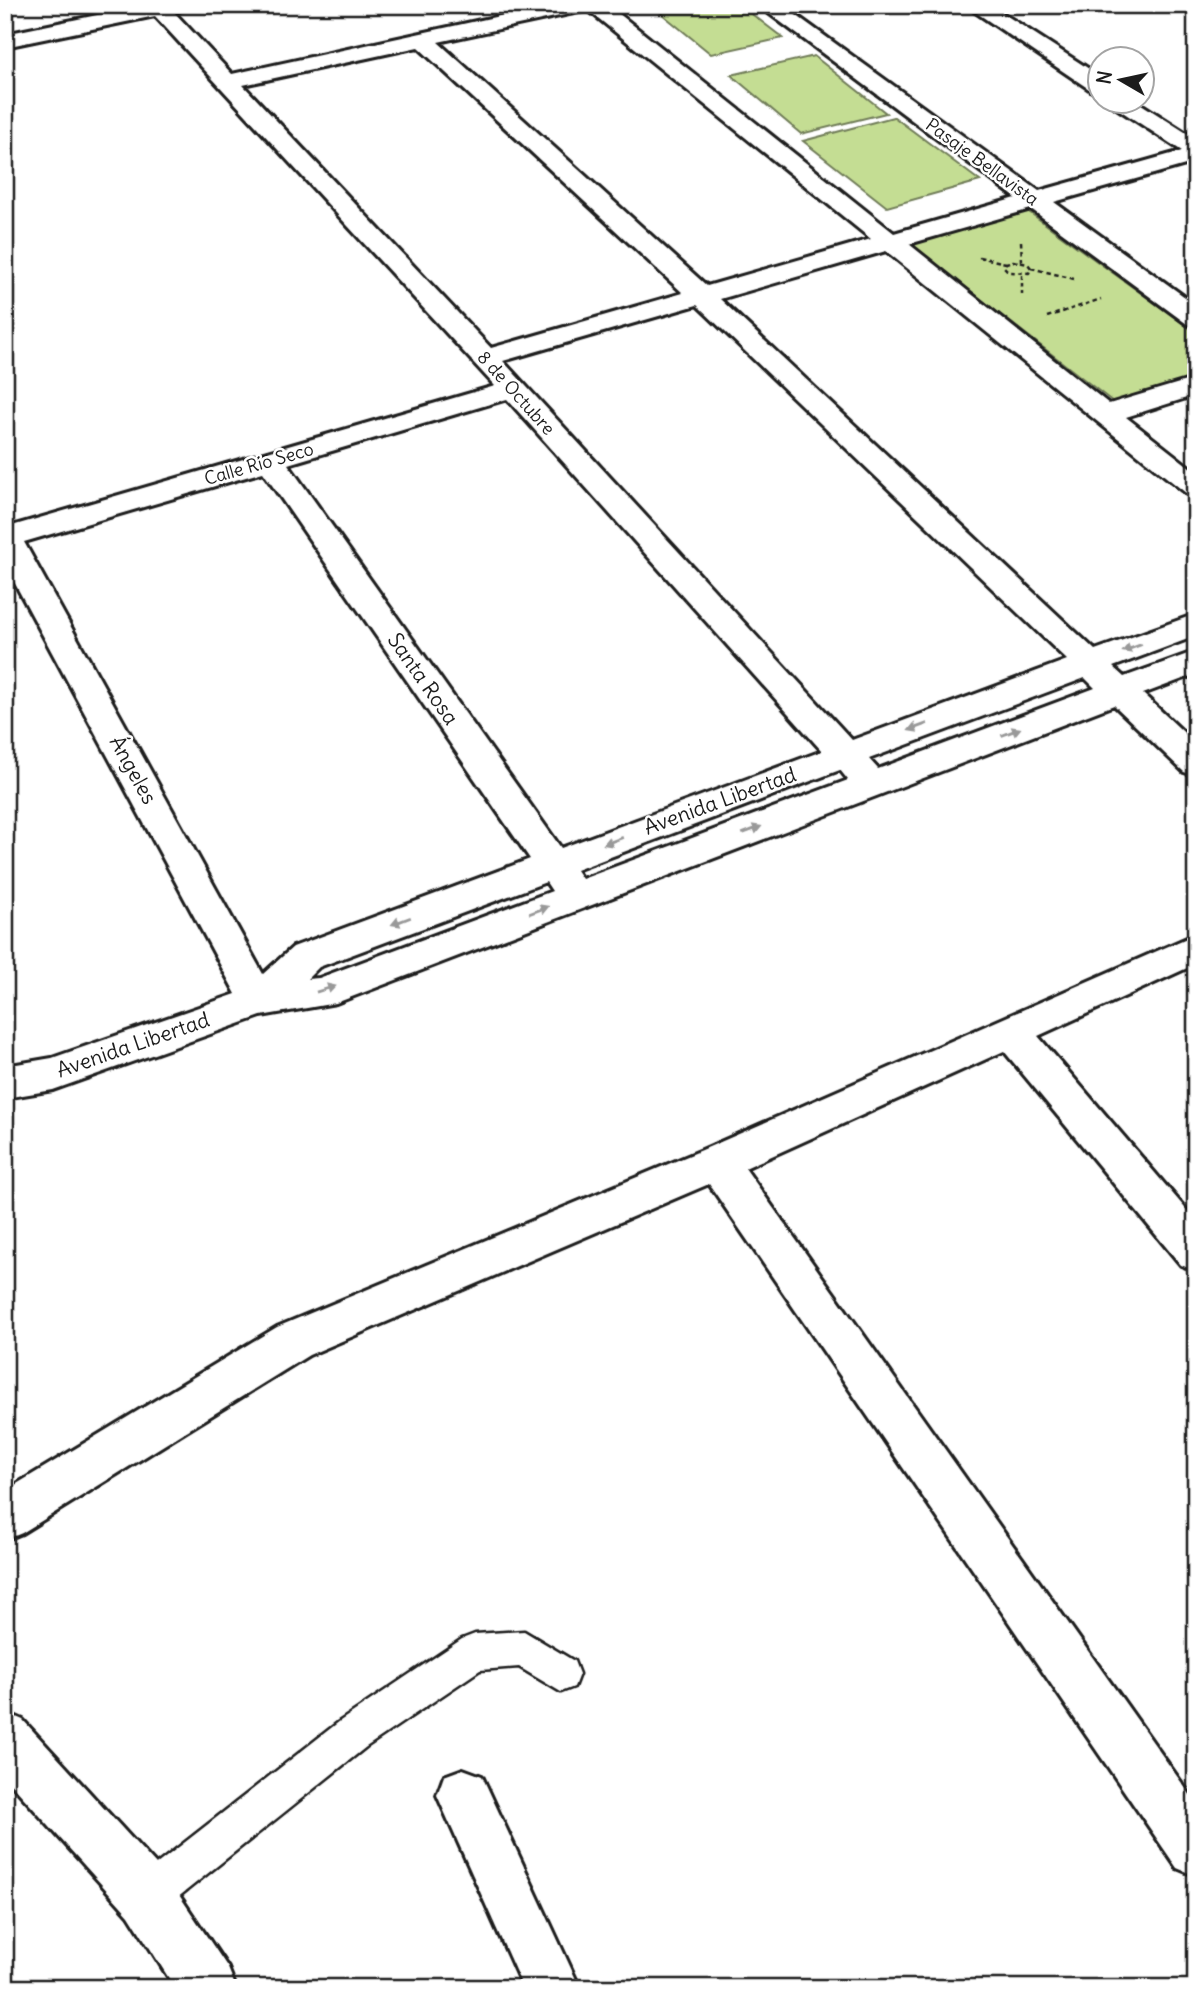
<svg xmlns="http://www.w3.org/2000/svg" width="1201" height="1993" font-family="Delius,sans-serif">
	<rect width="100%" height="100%" fill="#fff"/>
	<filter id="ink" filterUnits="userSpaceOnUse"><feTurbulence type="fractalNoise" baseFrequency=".0143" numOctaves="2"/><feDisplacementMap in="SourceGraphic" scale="14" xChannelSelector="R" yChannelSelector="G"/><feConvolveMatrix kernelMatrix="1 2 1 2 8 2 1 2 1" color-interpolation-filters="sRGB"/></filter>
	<g filter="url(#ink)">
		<g fill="#c4dd93" stroke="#707c58" stroke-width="2">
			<path d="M 651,5 L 740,5 L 783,38 L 711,54 Z"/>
			<path d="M 814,56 L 886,113 L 801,134 L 731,75 Z"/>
			<path d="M 893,117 L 894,117 L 980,181 L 887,207 L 803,141 Z"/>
			<path d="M 1022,207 L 1196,333 L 1196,378 L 1113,402 L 906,241 Z"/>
		</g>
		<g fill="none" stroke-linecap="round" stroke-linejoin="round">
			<g stroke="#1c1c1c" stroke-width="5">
				<path id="service" d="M 524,1631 L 574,1661 L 579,1674 L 574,1687 L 561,1692 L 519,1667 L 480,1670 L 366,1747 L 162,1910 L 148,1916 L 134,1910 L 128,1896 L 134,1882 L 340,1721 L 462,1639 L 475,1634 Z"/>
			</g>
			<g stroke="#1c1c1c" stroke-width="6">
				<g id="minor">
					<path d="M 146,5 L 188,5 L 185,9 L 174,12 L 232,74 L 550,5 L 608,5 L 894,233 L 1016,198 L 758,5 L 782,5 L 1039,191 L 1182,151 L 1115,107 L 1112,102 L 1138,102 L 1196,139 L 1196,162 L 1054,202 L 1196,305 L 1196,326 L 1187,324 L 1031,209 L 909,244 L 1109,404 L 1196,378 L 1196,395 L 1126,417 L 1196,472 L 1196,496 L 1186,493 L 886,251 L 720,299 L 1095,650 L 1196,614 L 1196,636 L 1113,667 L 1124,677 L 1196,651 L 1196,674 L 1143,694 L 1196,744 L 1196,776 L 1184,772 L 1114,705 L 336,1003 L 261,1016 L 53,1090 L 5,1098 L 5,1066 L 52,1058 L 236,994 L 5,565 L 5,528 L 495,386 L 155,16 L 5,47 L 5,34 ZM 588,10 L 871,239 L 707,286 L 438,42 ZM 418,47 L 683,293 L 491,348 L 243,85 ZM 697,305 L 1067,660 L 852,740 L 503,361 ZM 507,399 L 822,751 L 561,848 L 288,464 ZM 263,472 L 530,859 L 293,947 L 263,974 L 24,542 ZM 1085,678 L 1095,688 L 878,769 L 869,759 ZM 840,770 L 848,780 L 582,879 L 576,870 ZM 546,882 L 552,891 L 319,978 L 307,979 L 319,967 Z"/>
					<path d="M 965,5 L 990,5 L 1100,76 L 1100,93 L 1092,91 Z"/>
					<path d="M 1196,934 L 1196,964 L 1038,1036 L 1196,1221 L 1196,1271 L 1181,1265 L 1004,1051 L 745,1168 L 1196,1803 L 1196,1876 L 1177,1868 L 709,1184 L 309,1355 L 22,1533 L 5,1540 L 5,1491 L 277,1327 L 702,1150 Z"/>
					<path d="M 5,1712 L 23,1720 L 167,1877 L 228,1968 L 236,1988 L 175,1988 L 129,1915 L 5,1777 Z"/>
					<path d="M 463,1769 L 482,1776 L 580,1988 L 523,1988 L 437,1795 L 444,1776 Z"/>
				</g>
			</g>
			<g stroke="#1c1c1c" stroke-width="2.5" stroke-dasharray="4.5 3.5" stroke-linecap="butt">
				<path d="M 1021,241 L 1022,261"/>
				<path d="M 979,257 L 1006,263"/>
				<path d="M 1013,261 L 1028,264 L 1031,268 L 1029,273 L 1009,272 L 1004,267 L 1006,263 Z"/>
				<path d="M 1031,268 L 1074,279"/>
				<path d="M 1022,275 L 1022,295"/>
				<path d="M 1047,317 L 1101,299"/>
			</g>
			<use href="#service" fill="#fff" fill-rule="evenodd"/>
			<use href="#minor" fill="#fff" fill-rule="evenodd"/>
		</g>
		<defs><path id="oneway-solid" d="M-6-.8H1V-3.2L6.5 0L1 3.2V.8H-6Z" transform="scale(1.75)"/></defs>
		<g fill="#999">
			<use href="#oneway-solid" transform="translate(1132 648) rotate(160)"/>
			<use href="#oneway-solid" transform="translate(918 727) rotate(160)"/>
			<use href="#oneway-solid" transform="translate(1011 732) rotate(-21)"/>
			<use href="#oneway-solid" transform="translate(752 830) rotate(-21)"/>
			<use href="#oneway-solid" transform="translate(613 841) rotate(160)"/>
			<use href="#oneway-solid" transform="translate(539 910) rotate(-21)"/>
			<use href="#oneway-solid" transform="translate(401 921) rotate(159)"/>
			<use href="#oneway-solid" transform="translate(326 989) rotate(-17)"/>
		</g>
	</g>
	<g text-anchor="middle" stroke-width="5" stroke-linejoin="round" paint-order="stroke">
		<g font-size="18" fill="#1c1c1c" stroke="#fff">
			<text transform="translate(982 162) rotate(36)" y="6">Pasaje Bellavista</text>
			<text transform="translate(516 393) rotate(48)" y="6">8 de Octubre</text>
			<text transform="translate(259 464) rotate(-16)" y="6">Calle Río Seco</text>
		</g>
		<g font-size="21" fill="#1c1c1c" stroke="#fff">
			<text transform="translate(423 679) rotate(55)" y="7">Santa Rosa</text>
			<text transform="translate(133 770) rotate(61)" y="7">Ángeles</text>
			<text transform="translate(720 801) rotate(-20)" y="7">Avenida Libertad</text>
			<text transform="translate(133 1045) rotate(-19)" y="7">Avenida Libertad</text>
		</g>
	</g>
	<rect width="1201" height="1993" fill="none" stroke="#fff" stroke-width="28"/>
	<rect x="14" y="14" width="1173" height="1965" fill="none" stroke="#1c1c1c" stroke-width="2.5" filter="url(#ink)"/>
	<g transform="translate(1121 80) rotate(279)"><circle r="33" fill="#ffffff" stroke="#a4a4a4" stroke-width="2"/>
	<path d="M0-5L12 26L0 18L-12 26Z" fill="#1c1c1c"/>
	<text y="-10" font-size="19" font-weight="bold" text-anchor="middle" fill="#1c1c1c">N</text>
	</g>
</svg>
